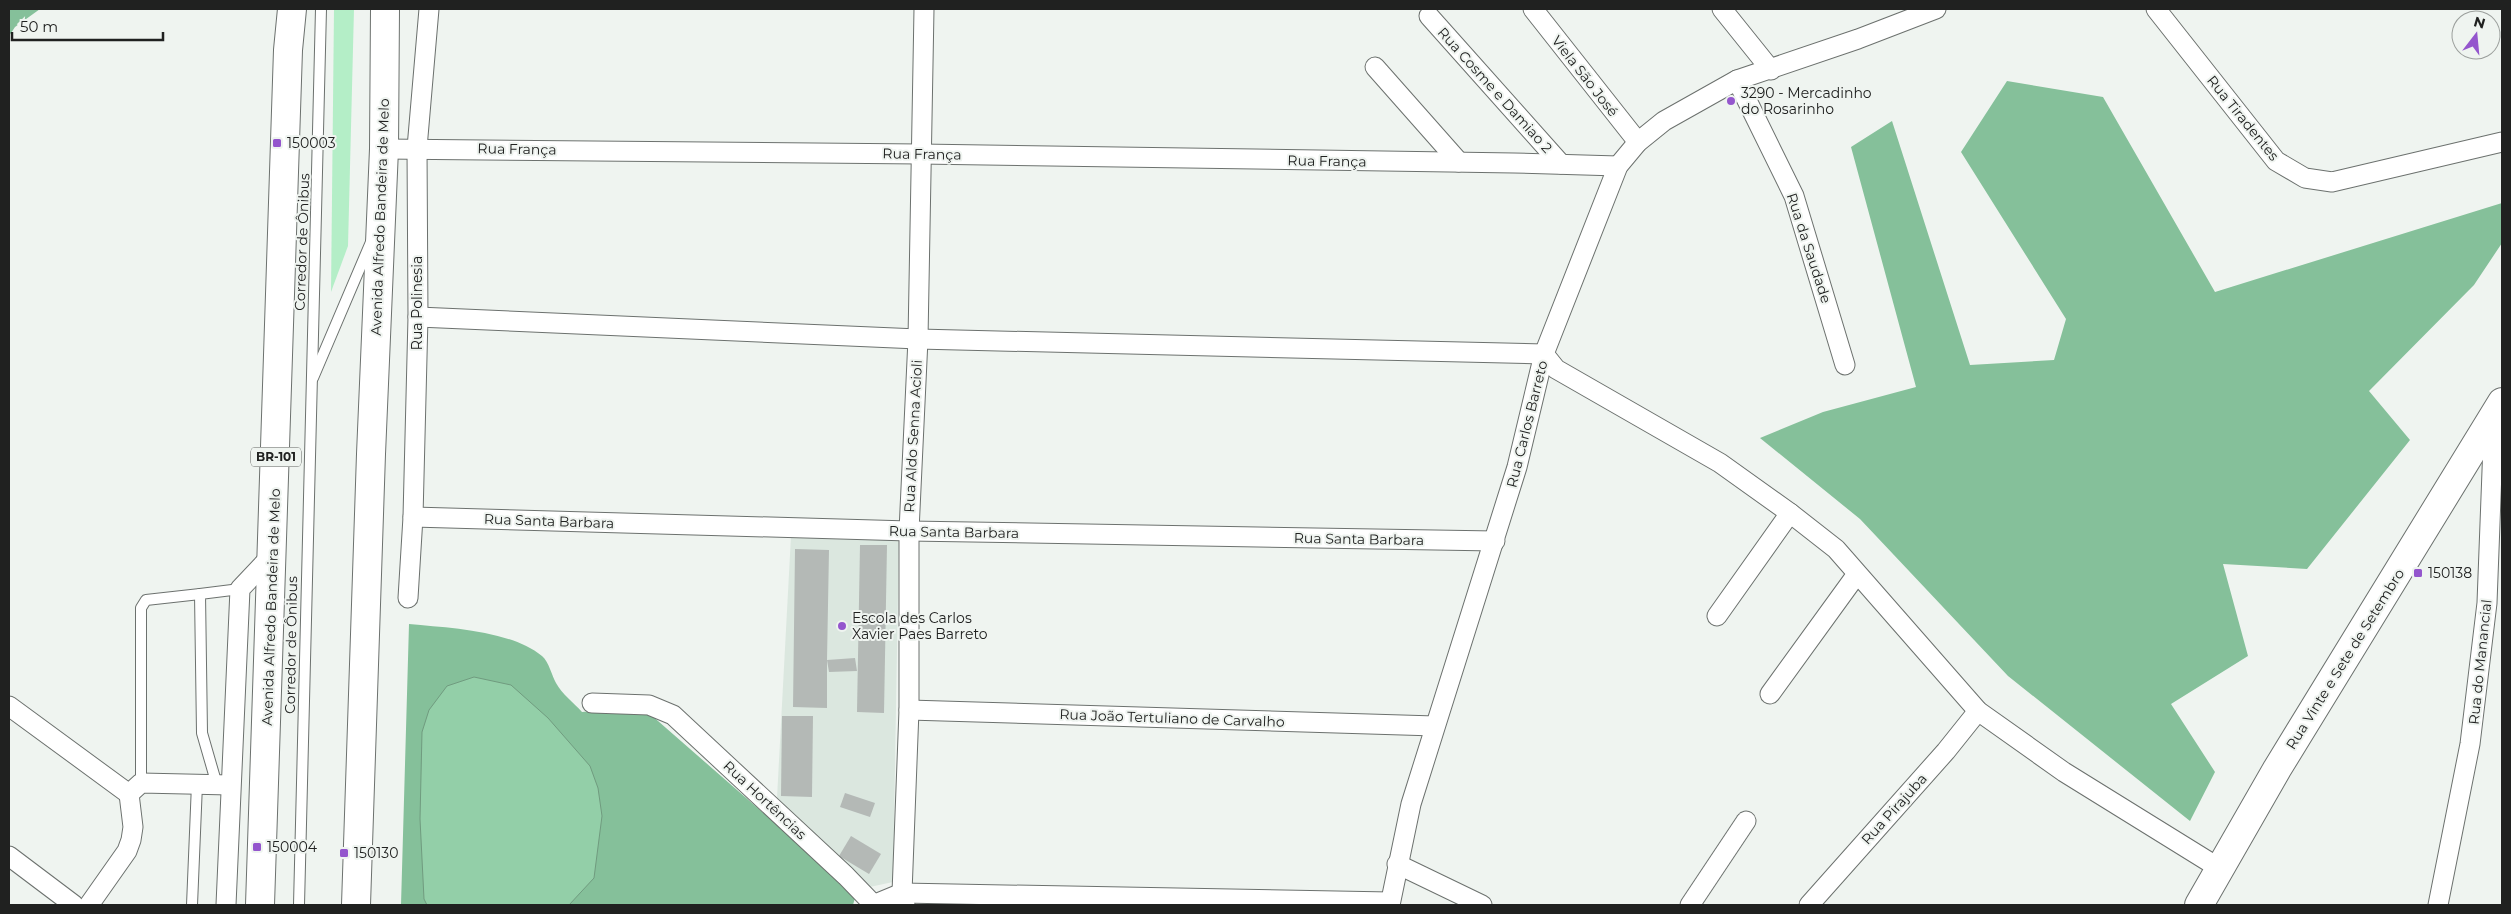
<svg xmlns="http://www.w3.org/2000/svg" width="2511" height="914" font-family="Montserrat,sans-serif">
	<rect width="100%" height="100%" fill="#eff4f0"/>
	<path fill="#dbe7df" d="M 899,535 L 893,882 L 865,888 L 777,798 L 791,536 Z"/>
	<path fill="#b4eec7" d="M 334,9 L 354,9 L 348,246 L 331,292 Z"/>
	<g fill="#85c09a">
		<path d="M 9,9 L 40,9 L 15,27 L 9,36 Z"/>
		<path d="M 2007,81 L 2103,97 L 2215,292 L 2502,203 L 2502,243 L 2474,285 L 2369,391 L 2410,440 L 2307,569 L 2223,564 L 2248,656 L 2171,704 L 2215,772 L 2190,821 L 2008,676 L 1860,519 L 1760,438 L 1823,412 L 1916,387 L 1851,147 L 1892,121 L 1970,365 L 2054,360 L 2066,319 L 1961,152 Z"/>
		<path d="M 409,624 C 450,628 509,630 542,656 C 549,662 552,676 556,683 C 562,694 574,703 582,712 L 626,708 L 650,714 L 856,894 L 853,905 L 401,905 Z"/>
	</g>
	<path fill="#93cfa8" stroke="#709b7f" d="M 474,677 L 511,685 L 548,718 L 590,766 L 598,788 L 602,816 L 594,878 L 569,905 L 427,905 L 424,899 L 420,819 L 422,732 L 429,710 L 447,686 Z"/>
	<g fill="#b4b9b6">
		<path d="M 860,545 L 887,545 L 884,713 L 857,712 Z"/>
		<path d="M 795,549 L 829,550 L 827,660 L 855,658 L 857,671 L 829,672 L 827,660 L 827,708 L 793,707 Z"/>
		<path d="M 782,716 L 813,716 L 812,797 L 781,796 Z"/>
		<path d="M 845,793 L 875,803 L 870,817 L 840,807 Z"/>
		<path d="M 851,836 L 881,854 L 869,874 L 839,856 Z"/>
	</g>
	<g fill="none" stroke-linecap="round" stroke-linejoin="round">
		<g stroke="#6c716e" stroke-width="12">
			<g id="service">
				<path d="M 313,378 L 371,242"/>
				<path d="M 141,783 L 141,608 L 146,600 L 200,594"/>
				<path d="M 217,785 L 202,733 L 200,594 L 240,589"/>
				<path d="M 192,905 L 197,784"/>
				<path d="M 299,905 L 321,9"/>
			</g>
		</g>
		<g stroke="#6c716e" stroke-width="21">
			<g id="minor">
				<path d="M 1533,9 L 1638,142"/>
				<path d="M 1722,9 L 1771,70"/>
				<path d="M 2156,9 L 2276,161 L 2305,178 L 2332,182 L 2502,142"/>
				<path d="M 1429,16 L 1561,164"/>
				<path d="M 1375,67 L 1459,162"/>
				<path d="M 1737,80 L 1794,196 L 1845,365"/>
				<path d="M 384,149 L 920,154 L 1514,163 L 1618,166"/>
				<path d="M 418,317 L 918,339 L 1544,354 L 1556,369 L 1720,463 L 1790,513 L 1836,549 L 1978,711 L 2064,772 L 2219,868"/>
				<path d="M 413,517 L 909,531 L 1495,541"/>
				<path d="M 408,598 L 413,517 L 418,317 L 417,148 L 429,9"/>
				<path d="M 1717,616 L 1790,513"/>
				<path d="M 1770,694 L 1857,574"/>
				<path d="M 592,703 L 649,705 L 673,715 L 846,876 L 874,905"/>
				<path d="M 9,706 L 129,794"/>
				<path d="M 909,710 L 1435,726"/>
				<path d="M 9,856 L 74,905"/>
				<path d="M 1397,864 L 1482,905"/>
				<path d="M 89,905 L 127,851 L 131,840 L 133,827 L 129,794 L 141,783 L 230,785"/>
				<path d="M 226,905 L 240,589 L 273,554"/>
				<path d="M 873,905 L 902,893 L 1390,902"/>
				<path d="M 905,905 L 902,893 L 909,710 L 909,531 L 918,339 L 924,9"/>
				<path d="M 1390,905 L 1411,804 L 1517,467 L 1544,354 L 1618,166 L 1638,142 L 1664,121 L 1737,80 L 1858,39 L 1936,9"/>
				<path d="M 1690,905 L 1746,821"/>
				<path d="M 1809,905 L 1946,751 L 1978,711"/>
				<path d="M 2438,905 L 2470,744 L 2487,603 L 2494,418"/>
			</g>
		</g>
		<g stroke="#6c716e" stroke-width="30">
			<path id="primary" d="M 2199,905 L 2277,769 L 2502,402"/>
		</g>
		<g stroke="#6c716e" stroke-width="30">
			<g id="trunk">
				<path d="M 260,905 L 288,50 L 292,9"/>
				<path d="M 356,905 L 371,454 L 384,149 L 385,9"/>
			</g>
		</g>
		<use href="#service" stroke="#fff" stroke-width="10"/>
		<use href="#minor" stroke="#fff" stroke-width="19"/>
		<use href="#primary" stroke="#fff" stroke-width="28"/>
		<use href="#trunk" stroke="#fff" stroke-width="28"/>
	</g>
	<g fill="#9456cd" stroke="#eff4f0" stroke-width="2">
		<circle cx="1731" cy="101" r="5"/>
		<rect x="272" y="138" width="10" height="10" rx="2.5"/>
		<rect x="2413" y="568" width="10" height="10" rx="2.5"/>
		<circle cx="842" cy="626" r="5"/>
		<rect x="252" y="842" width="10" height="10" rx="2.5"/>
		<rect x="339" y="848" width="10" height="10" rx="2.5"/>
	</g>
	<g text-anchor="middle" stroke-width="4" stroke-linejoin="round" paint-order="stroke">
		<rect fill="#eff4f0" stroke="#5e605e" stroke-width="1" x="251" y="447.5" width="50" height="19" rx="4"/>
		<g font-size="12" font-weight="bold" fill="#202120">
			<text x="276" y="461">BR-101</text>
		</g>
		<g font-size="14" fill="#202120" stroke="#eff4f0">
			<text transform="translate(1585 76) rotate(52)" y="5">Viela São José</text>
			<text transform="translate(1495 90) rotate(48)" y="5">Rua Cosme e Damiao 2</text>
			<text transform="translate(2243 118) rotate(51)" y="5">Rua Tiradentes</text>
			<text transform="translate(517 149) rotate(1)" y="5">Rua França</text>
			<text transform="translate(922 154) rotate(1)" y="5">Rua França</text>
			<text transform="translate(1327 161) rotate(1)" y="5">Rua França</text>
			<text transform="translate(380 217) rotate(-88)" y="5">Avenida Alfredo Bandeira de Melo</text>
			<text transform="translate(302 242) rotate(-88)" y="5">Corredor de Ônibus</text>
			<text transform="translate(1809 248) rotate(72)" y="5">Rua da Saudade</text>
			<text transform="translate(417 303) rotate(-90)" y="5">Rua Polinesia</text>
			<text transform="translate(1527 424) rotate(-76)" y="5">Rua Carlos Barreto</text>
			<text transform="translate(913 436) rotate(-87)" y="5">Rua Aldo Senna Acioli</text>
			<text transform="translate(549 521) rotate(2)" y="5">Rua Santa Barbara</text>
			<text transform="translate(954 532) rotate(1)" y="5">Rua Santa Barbara</text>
			<text transform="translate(1359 539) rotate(1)" y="5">Rua Santa Barbara</text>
			<text transform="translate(271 607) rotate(-88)" y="5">Avenida Alfredo Bandeira de Melo</text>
			<text transform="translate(291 645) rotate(-89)" y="5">Corredor de Ônibus</text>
			<text transform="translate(2345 659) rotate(-58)" y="5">Rua Vinte e Sete de Setembro</text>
			<text transform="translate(2480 662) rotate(-84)" y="5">Rua do Manancial</text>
			<text transform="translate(1172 718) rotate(2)" y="5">Rua João Tertuliano de Carvalho</text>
			<text transform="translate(765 800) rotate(43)" y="5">Rua Hortências</text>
			<text transform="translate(1894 809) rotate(-48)" y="5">Rua Pirajuba</text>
		</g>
		<g font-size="14" fill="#202120" stroke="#eff4f0" text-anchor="start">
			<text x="1741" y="98">3290 - Mercadinho<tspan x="1741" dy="16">do Rosarinho</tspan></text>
			<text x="287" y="148">150003</text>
			<text x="2428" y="578">150138</text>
			<text x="852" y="623">Escola des Carlos<tspan x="852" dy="16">Xavier Paes Barreto</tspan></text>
			<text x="267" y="852">150004</text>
			<text x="354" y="858">150130</text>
		</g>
	</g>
	<rect width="2511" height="914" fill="none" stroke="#202120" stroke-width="20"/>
	<g transform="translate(2476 35) rotate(16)"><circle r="24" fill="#eff4f0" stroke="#9ca09d"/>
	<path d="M0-4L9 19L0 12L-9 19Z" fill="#9456cd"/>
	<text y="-8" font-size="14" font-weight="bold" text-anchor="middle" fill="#202120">N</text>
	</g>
	<path d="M12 32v8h151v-8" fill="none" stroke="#202120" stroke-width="2.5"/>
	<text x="20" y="32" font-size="15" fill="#202120" stroke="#eff4f0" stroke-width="4" paint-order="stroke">50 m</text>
</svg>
